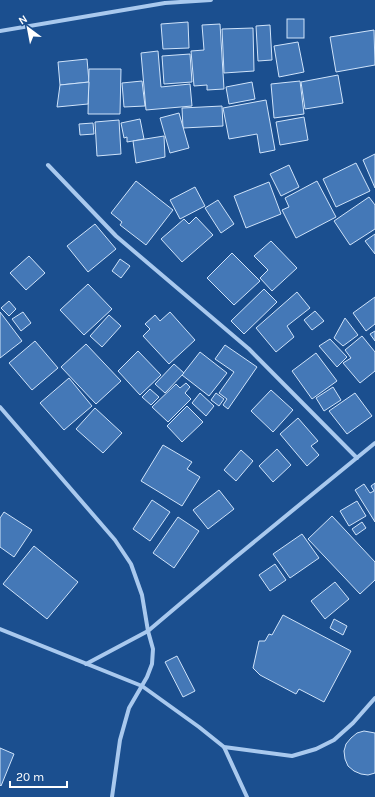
<svg xmlns="http://www.w3.org/2000/svg" width="375" height="797" font-family="Karla,sans-serif">
	<rect width="100%" height="100%" fill="#1b4f8f"/>
	<g fill="#4478b7" stroke="#cfe3fa">
		<rect x="287" y="19" width="17" height="19"/>
		<path d="M 188,22 L 189,48 L 163,49 L 161,24 Z"/>
		<path d="M 220,24 L 224,89 L 207,90 L 207,85 L 194,86 L 191,51 L 204,50 L 202,25 Z"/>
		<path d="M 270,25 L 272,60 L 258,61 L 256,26 Z"/>
		<path d="M 253,28 L 254,71 L 224,73 L 222,29 Z"/>
		<path d="M 374,30 L 375,65 L 336,72 L 330,37 Z"/>
		<path d="M 298,42 L 304,72 L 279,77 L 274,46 Z"/>
		<path d="M 158,51 L 161,87 L 190,84 L 192,106 L 146,110 L 141,53 Z"/>
		<path d="M 190,54 L 192,82 L 164,84 L 162,56 Z"/>
		<path d="M 87,59 L 89,82 L 60,85 L 58,62 Z"/>
		<path d="M 89,69 L 121,69 L 120,114 L 88,114 Z"/>
		<path d="M 338,75 L 343,103 L 305,109 L 301,82 Z"/>
		<path d="M 142,81 L 145,106 L 124,107 L 122,83 Z"/>
		<path d="M 300,81 L 304,114 L 274,118 L 271,84 Z"/>
		<path d="M 89,82 L 88,104 L 57,107 L 60,85 Z"/>
		<path d="M 252,82 L 255,99 L 229,104 L 226,87 Z"/>
		<path d="M 266,100 L 275,150 L 260,153 L 257,134 L 229,139 L 223,108 Z"/>
		<path d="M 222,106 L 223,126 L 183,128 L 182,108 Z"/>
		<path d="M 179,113 L 189,148 L 170,153 L 160,118 Z"/>
		<path d="M 304,117 L 308,140 L 280,145 L 276,122 Z"/>
		<path d="M 140,119 L 144,139 L 127,142 L 127,137 L 124,138 L 121,123 Z"/>
		<path d="M 119,120 L 121,154 L 97,156 L 95,122 Z"/>
		<path d="M 93,123 L 94,134 L 80,135 L 79,124 Z"/>
		<path d="M 164,136 L 165,157 L 136,163 L 133,141 Z"/>
		<path d="M 375,154 L 375,188 L 363,160 Z"/>
		<path d="M 356,163 L 370,191 L 336,207 L 323,179 Z"/>
		<path d="M 289,165 L 299,187 L 281,196 L 270,174 Z"/>
		<path d="M 136,181 L 173,210 L 146,245 L 120,225 L 122,222 L 111,213 Z"/>
		<path d="M 317,181 L 336,217 L 296,238 L 282,210 L 289,207 L 285,198 Z"/>
		<path d="M 269,182 L 281,214 L 246,228 L 234,196 Z"/>
		<path d="M 195,187 L 205,206 L 180,219 L 170,200 Z"/>
		<path d="M 369,197 L 375,205 L 375,229 L 350,245 L 334,221 Z"/>
		<path d="M 218,200 L 234,224 L 221,233 L 205,208 Z"/>
		<path d="M 196,217 L 213,235 L 182,262 L 161,239 L 184,219 L 189,224 Z"/>
		<path d="M 95,224 L 116,249 L 88,272 L 67,246 Z"/>
		<path d="M 375,234 L 375,254 L 365,241 Z"/>
		<path d="M 271,241 L 297,268 L 272,291 L 260,278 L 268,270 L 254,256 Z"/>
		<path d="M 232,253 L 260,281 L 234,305 L 207,278 Z"/>
		<path d="M 29,256 L 45,273 L 26,290 L 10,273 Z"/>
		<path d="M 120,259 L 130,266 L 121,278 L 112,271 Z"/>
		<path d="M 88,284 L 112,309 L 84,335 L 60,310 Z"/>
		<path d="M 264,289 L 277,302 L 244,334 L 231,321 Z"/>
		<path d="M 297,292 L 310,308 L 287,326 L 294,337 L 276,352 L 256,328 Z"/>
		<path d="M 375,297 L 375,324 L 366,331 L 353,313 Z"/>
		<path d="M 9,301 L 16,309 L 9,316 L 1,308 Z"/>
		<path d="M 315,311 L 324,321 L 312,330 L 304,320 Z"/>
		<path d="M 0,312 L 22,341 L 0,358 Z"/>
		<path d="M 23,312 L 31,323 L 21,331 L 12,319 Z"/>
		<path d="M 170,312 L 195,340 L 169,364 L 143,336 L 150,329 L 145,324 L 155,315 L 160,321 Z"/>
		<path d="M 109,315 L 121,326 L 102,347 L 90,336 Z"/>
		<path d="M 345,318 L 358,335 L 343,346 L 334,338 Z"/>
		<path d="M 375,331 L 375,341 L 370,334 Z"/>
		<path d="M 362,336 L 375,352 L 375,371 L 360,383 L 343,363 L 351,358 L 345,350 Z"/>
		<path d="M 330,339 L 347,357 L 337,367 L 319,346 Z"/>
		<path d="M 35,341 L 58,368 L 32,390 L 9,363 Z"/>
		<path d="M 86,344 L 121,381 L 96,404 L 61,367 Z"/>
		<path d="M 225,345 L 257,367 L 228,409 L 223,405 L 227,399 L 219,393 L 234,372 L 215,359 Z"/>
		<path d="M 138,351 L 161,375 L 140,395 L 118,371 Z"/>
		<path d="M 200,352 L 227,373 L 209,396 L 182,375 Z"/>
		<path d="M 316,353 L 337,381 L 312,399 L 292,371 Z"/>
		<path d="M 174,364 L 184,373 L 165,393 L 155,384 Z"/>
		<path d="M 69,378 L 92,406 L 64,430 L 40,403 Z"/>
		<path d="M 186,383 L 190,387 L 185,393 L 191,399 L 168,422 L 152,407 L 176,384 L 180,388 Z"/>
		<path d="M 333,387 L 341,400 L 324,411 L 316,398 Z"/>
		<path d="M 150,389 L 159,397 L 151,405 L 142,397 Z"/>
		<path d="M 271,390 L 293,410 L 273,432 L 251,411 Z"/>
		<path d="M 200,393 L 214,406 L 206,416 L 192,403 Z"/>
		<path d="M 216,393 L 224,399 L 219,406 L 211,400 Z"/>
		<path d="M 355,393 L 372,416 L 347,434 L 329,411 Z"/>
		<path d="M 187,406 L 203,422 L 182,442 L 167,426 Z"/>
		<path d="M 95,408 L 122,433 L 103,453 L 76,429 Z"/>
		<path d="M 298,418 L 318,441 L 311,446 L 319,455 L 307,466 L 280,434 Z"/>
		<path d="M 163,445 L 192,462 L 187,469 L 200,477 L 182,506 L 141,481 Z"/>
		<path d="M 277,449 L 291,465 L 273,482 L 259,466 Z"/>
		<path d="M 241,450 L 253,461 L 236,481 L 224,470 Z"/>
		<path d="M 375,483 L 375,522 L 355,490 L 364,484 L 370,493 L 374,491 L 371,486 Z"/>
		<path d="M 219,490 L 234,509 L 208,529 L 193,510 Z"/>
		<path d="M 152,500 L 170,512 L 150,541 L 133,529 Z"/>
		<path d="M 357,501 L 366,516 L 349,526 L 340,511 Z"/>
		<path d="M 4,512 L 32,530 L 14,557 L 0,547 L 0,518 Z"/>
		<path d="M 332,516 L 375,562 L 375,580 L 360,594 L 308,539 Z"/>
		<path d="M 178,517 L 199,531 L 174,568 L 153,553 Z"/>
		<path d="M 362,522 L 366,528 L 356,535 L 352,529 Z"/>
		<path d="M 302,534 L 319,558 L 290,578 L 273,554 Z"/>
		<path d="M 34,546 L 78,582 L 47,619 L 3,584 Z"/>
		<path d="M 275,564 L 286,580 L 270,591 L 259,575 Z"/>
		<path d="M 335,582 L 349,599 L 325,619 L 311,601 Z"/>
		<path d="M 283,615 L 351,651 L 324,702 L 299,689 L 296,694 L 260,675 L 253,668 L 259,641 L 265,641 L 269,634 L 272,635 Z"/>
		<path d="M 334,619 L 347,626 L 343,635 L 330,628 Z"/>
		<path d="M 177,656 L 195,691 L 183,697 L 165,662 Z"/>
		<path d="M 364,731 L 375,733 L 375,773 L 368,775 L 361,774 L 354,771 L 348,766 L 345,759 L 344,751 L 346,744 L 351,738 L 357,733 Z"/>
		<path d="M 0,748 L 14,754 L 1,786 L 0,785 Z"/>
	</g>
	<g fill="none" stroke-linecap="round" stroke-linejoin="round">
		<g stroke="#a9c9ee" stroke-width="4">
			<path d="M 0,31 L 165,3 L 211,0"/>
			<path d="M 48,165 L 116,236 L 249,349 L 357,458"/>
			<path d="M 0,407 L 115,540 L 131,564 L 142,595 L 148,631 L 153,649 L 152,664 L 147,677 L 129,708 L 120,740 L 112,797"/>
			<path d="M 0,629 L 142,686 L 199,727 L 224,747 L 292,756 L 316,749 L 334,740 L 353,723 L 375,698"/>
			<path d="M 86,664 L 148,631 L 232,560 L 375,443"/>
			<path d="M 224,747 L 247,797"/>
		</g>
	</g>
	<g transform="translate(28 28) rotate(328)" stroke="#1b4f8f" stroke-width="3" paint-order="stroke">
	<path d="M0-3L7 15L0 10L-7 15Z" fill="#ffffff"/>
	<text y="-6" font-size="11" font-weight="bold" text-anchor="middle" fill="#ffffff">N</text>
	</g>
	<path d="M10 781v6h57v-6" fill="none" stroke="#ffffff" stroke-width="2"/>
	<text x="16" y="781" font-size="12" fill="#ffffff" stroke="#1b4f8f" stroke-width="3" paint-order="stroke">20 m</text>
</svg>
